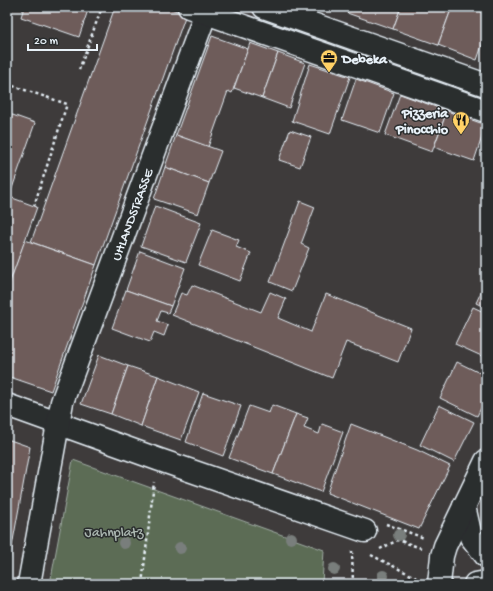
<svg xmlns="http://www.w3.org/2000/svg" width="493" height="591" font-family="'Gochi Hand',sans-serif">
	<rect width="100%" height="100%" fill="#3e3b3b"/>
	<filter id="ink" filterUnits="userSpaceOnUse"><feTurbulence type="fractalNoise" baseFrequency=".025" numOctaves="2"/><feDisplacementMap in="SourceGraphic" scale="8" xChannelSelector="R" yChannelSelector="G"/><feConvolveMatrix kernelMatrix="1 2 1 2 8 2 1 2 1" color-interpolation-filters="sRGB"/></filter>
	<g filter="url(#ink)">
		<path fill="#5b6c55" stroke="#a2aea6" d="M 73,460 L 324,550 L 322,584 L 50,584 Z"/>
		<g fill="#6e5c5a" stroke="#e8f1f8">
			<path d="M 24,7 L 89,7 L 79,37 L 21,17 Z"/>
			<path d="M 115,7 L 165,7 L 186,14 L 96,265 L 31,242 Z"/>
			<path d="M 330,7 L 342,7 L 340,11 Z"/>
			<path d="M 349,7 L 401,7 L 393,29 L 347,13 Z"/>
			<path d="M 401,7 L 452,7 L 438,45 L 393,29 Z"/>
			<path d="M 452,7 L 471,7 L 486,13 L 486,34 L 477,60 L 438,45 Z"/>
			<path d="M 212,36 L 248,49 L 232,93 L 228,91 L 208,147 L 176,135 Z"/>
			<path d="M 250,43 L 278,53 L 262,98 L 234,88 Z"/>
			<path d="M 278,53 L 305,63 L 289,108 L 262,98 Z"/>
			<path d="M 310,64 L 350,77 L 330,134 L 292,121 Z"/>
			<path d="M 356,79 L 394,93 L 380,133 L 342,120 Z"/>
			<path d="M 400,94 L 447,111 L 432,152 L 385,135 Z"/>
			<path d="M 447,111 L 486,125 L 474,161 L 434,147 Z"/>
			<path d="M 7,113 L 35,123 L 9,197 L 7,196 Z"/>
			<path d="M 290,130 L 311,137 L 300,167 L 279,160 Z"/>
			<path d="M 176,135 L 221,151 L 209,183 L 165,167 Z"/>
			<path d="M 486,152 L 486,170 L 480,168 Z"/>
			<path d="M 165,167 L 209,183 L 198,214 L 154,199 Z"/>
			<path d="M 7,196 L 37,207 L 8,288 L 7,287 Z"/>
			<path d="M 300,201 L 315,207 L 301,244 L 309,248 L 292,291 L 270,282 Z"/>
			<path d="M 155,206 L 201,223 L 186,262 L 141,246 Z"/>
			<path d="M 212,230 L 239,240 L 236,247 L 251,253 L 240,281 L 198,265 Z"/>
			<path d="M 25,240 L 96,265 L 51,391 L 7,376 L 7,290 Z"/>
			<path d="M 140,251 L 185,268 L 171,306 L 126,290 Z"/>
			<path d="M 192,285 L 261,312 L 270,292 L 286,299 L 278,318 L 311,332 L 326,294 L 411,328 L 398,362 L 346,342 L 332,378 L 172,315 L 181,293 L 187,295 Z"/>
			<path d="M 126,290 L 171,306 L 168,313 L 161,311 L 157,321 L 168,325 L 164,336 L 154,332 L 150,342 L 112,328 Z"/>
			<path d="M 482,290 L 486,292 L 486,308 L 476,303 Z"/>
			<path d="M 473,307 L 486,313 L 486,358 L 455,344 Z"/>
			<path d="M 99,355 L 128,366 L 111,414 L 81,404 Z"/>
			<path d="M 457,362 L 486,376 L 486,398 L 477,416 L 440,398 Z"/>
			<path d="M 128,366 L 158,376 L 141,426 L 111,414 Z"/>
			<path d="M 158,376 L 199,392 L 181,440 L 141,426 Z"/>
			<path d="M 203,393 L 241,406 L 223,456 L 186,442 Z"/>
			<path d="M 272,405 L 296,414 L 273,474 L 229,458 L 249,406 L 269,413 Z"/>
			<path d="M 439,405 L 474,422 L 454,462 L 420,445 Z"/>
			<path d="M 296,414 L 308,418 L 304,428 L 319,434 L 322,424 L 343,432 L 321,492 L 273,474 Z"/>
			<path d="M 351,424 L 417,450 L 450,466 L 419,529 L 327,493 Z"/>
			<path d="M 7,439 L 30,447 L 7,574 Z"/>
		</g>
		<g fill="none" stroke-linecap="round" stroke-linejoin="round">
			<g stroke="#e8f1f8" stroke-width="25">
				<g id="street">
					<path d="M 7,405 L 157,459 L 365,531"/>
					<path d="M 464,506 L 471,537 L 486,556"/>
					<path id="s1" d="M 29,584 L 62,402 L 208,7"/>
					<path d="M 439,584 L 442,556 L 445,546 L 486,461"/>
					<path d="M 475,584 L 486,582"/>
				</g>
			</g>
			<g stroke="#e8f1f8" stroke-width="25">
				<g id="secondary">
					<path d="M 189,7 L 486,111"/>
					<path d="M 264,7 L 486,85"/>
				</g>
			</g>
			<g stroke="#e8f1f8" stroke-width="2.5" stroke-dasharray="3 3" stroke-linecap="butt">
				<path d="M 79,70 L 102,7"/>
				<path d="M 7,84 L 67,104 L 34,206"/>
				<path d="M 386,524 L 424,538"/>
				<path d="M 380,549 L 398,540 L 421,548"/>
				<path d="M 352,551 L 353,584"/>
				<path d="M 371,555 L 415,577 L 416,579"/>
				<path d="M 142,584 L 154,482"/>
			</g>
			<use href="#street" stroke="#2a2d2e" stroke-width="22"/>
			<use href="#secondary" stroke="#2a2d2e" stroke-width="22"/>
		</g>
		<g fill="#797e7b">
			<circle cx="399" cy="535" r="6"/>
			<circle cx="291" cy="538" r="6"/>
			<circle cx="124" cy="543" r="6"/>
			<circle cx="180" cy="548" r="6"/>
			<circle cx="334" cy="569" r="6"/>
			<circle cx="383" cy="576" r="6"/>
		</g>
	</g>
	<defs>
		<g id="office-pin" transform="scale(0.9)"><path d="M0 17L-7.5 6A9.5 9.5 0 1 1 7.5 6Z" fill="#ffd166" stroke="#2a2d2e"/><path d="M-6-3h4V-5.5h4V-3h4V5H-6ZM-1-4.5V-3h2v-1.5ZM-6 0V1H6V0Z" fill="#111"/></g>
		<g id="restaurant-pin" transform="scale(0.9)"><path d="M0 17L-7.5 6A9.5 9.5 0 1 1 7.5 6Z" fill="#ffd166" stroke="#2a2d2e"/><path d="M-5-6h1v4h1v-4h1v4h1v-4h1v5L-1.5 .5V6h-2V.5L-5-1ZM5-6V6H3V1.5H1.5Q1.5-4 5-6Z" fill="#111"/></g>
	</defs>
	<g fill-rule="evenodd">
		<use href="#office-pin" x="329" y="58"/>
		<use href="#restaurant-pin" x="461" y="120"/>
	</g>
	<g text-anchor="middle" stroke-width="3" stroke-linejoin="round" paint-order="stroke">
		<g font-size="14" font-weight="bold" fill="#e8f1f8" stroke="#2a2d2e" text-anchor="start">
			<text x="342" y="63">Debeka</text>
			<text x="448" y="117" text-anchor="end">Pizzeria<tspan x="448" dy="16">Pinocchio</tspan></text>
		</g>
		<g font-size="14" fill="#e8f1f8" stroke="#2a2d2e">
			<text dy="5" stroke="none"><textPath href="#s1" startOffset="385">UHLANDSTRASSE</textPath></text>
		</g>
		<g font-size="14" fill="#a9b5af" stroke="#2a2d2e">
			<text x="114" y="536">Jahnplatz</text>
		</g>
	</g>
	<rect width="493" height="591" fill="none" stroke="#2a2d2e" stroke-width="24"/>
	<rect x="12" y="12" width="469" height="567" fill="none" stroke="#e8f1f8" stroke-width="1.5" filter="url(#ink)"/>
	<path d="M28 44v6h69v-6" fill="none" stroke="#e8f1f8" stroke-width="2"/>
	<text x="34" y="44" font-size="12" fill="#e8f1f8" stroke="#2a2d2e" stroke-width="3" paint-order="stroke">20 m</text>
</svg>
